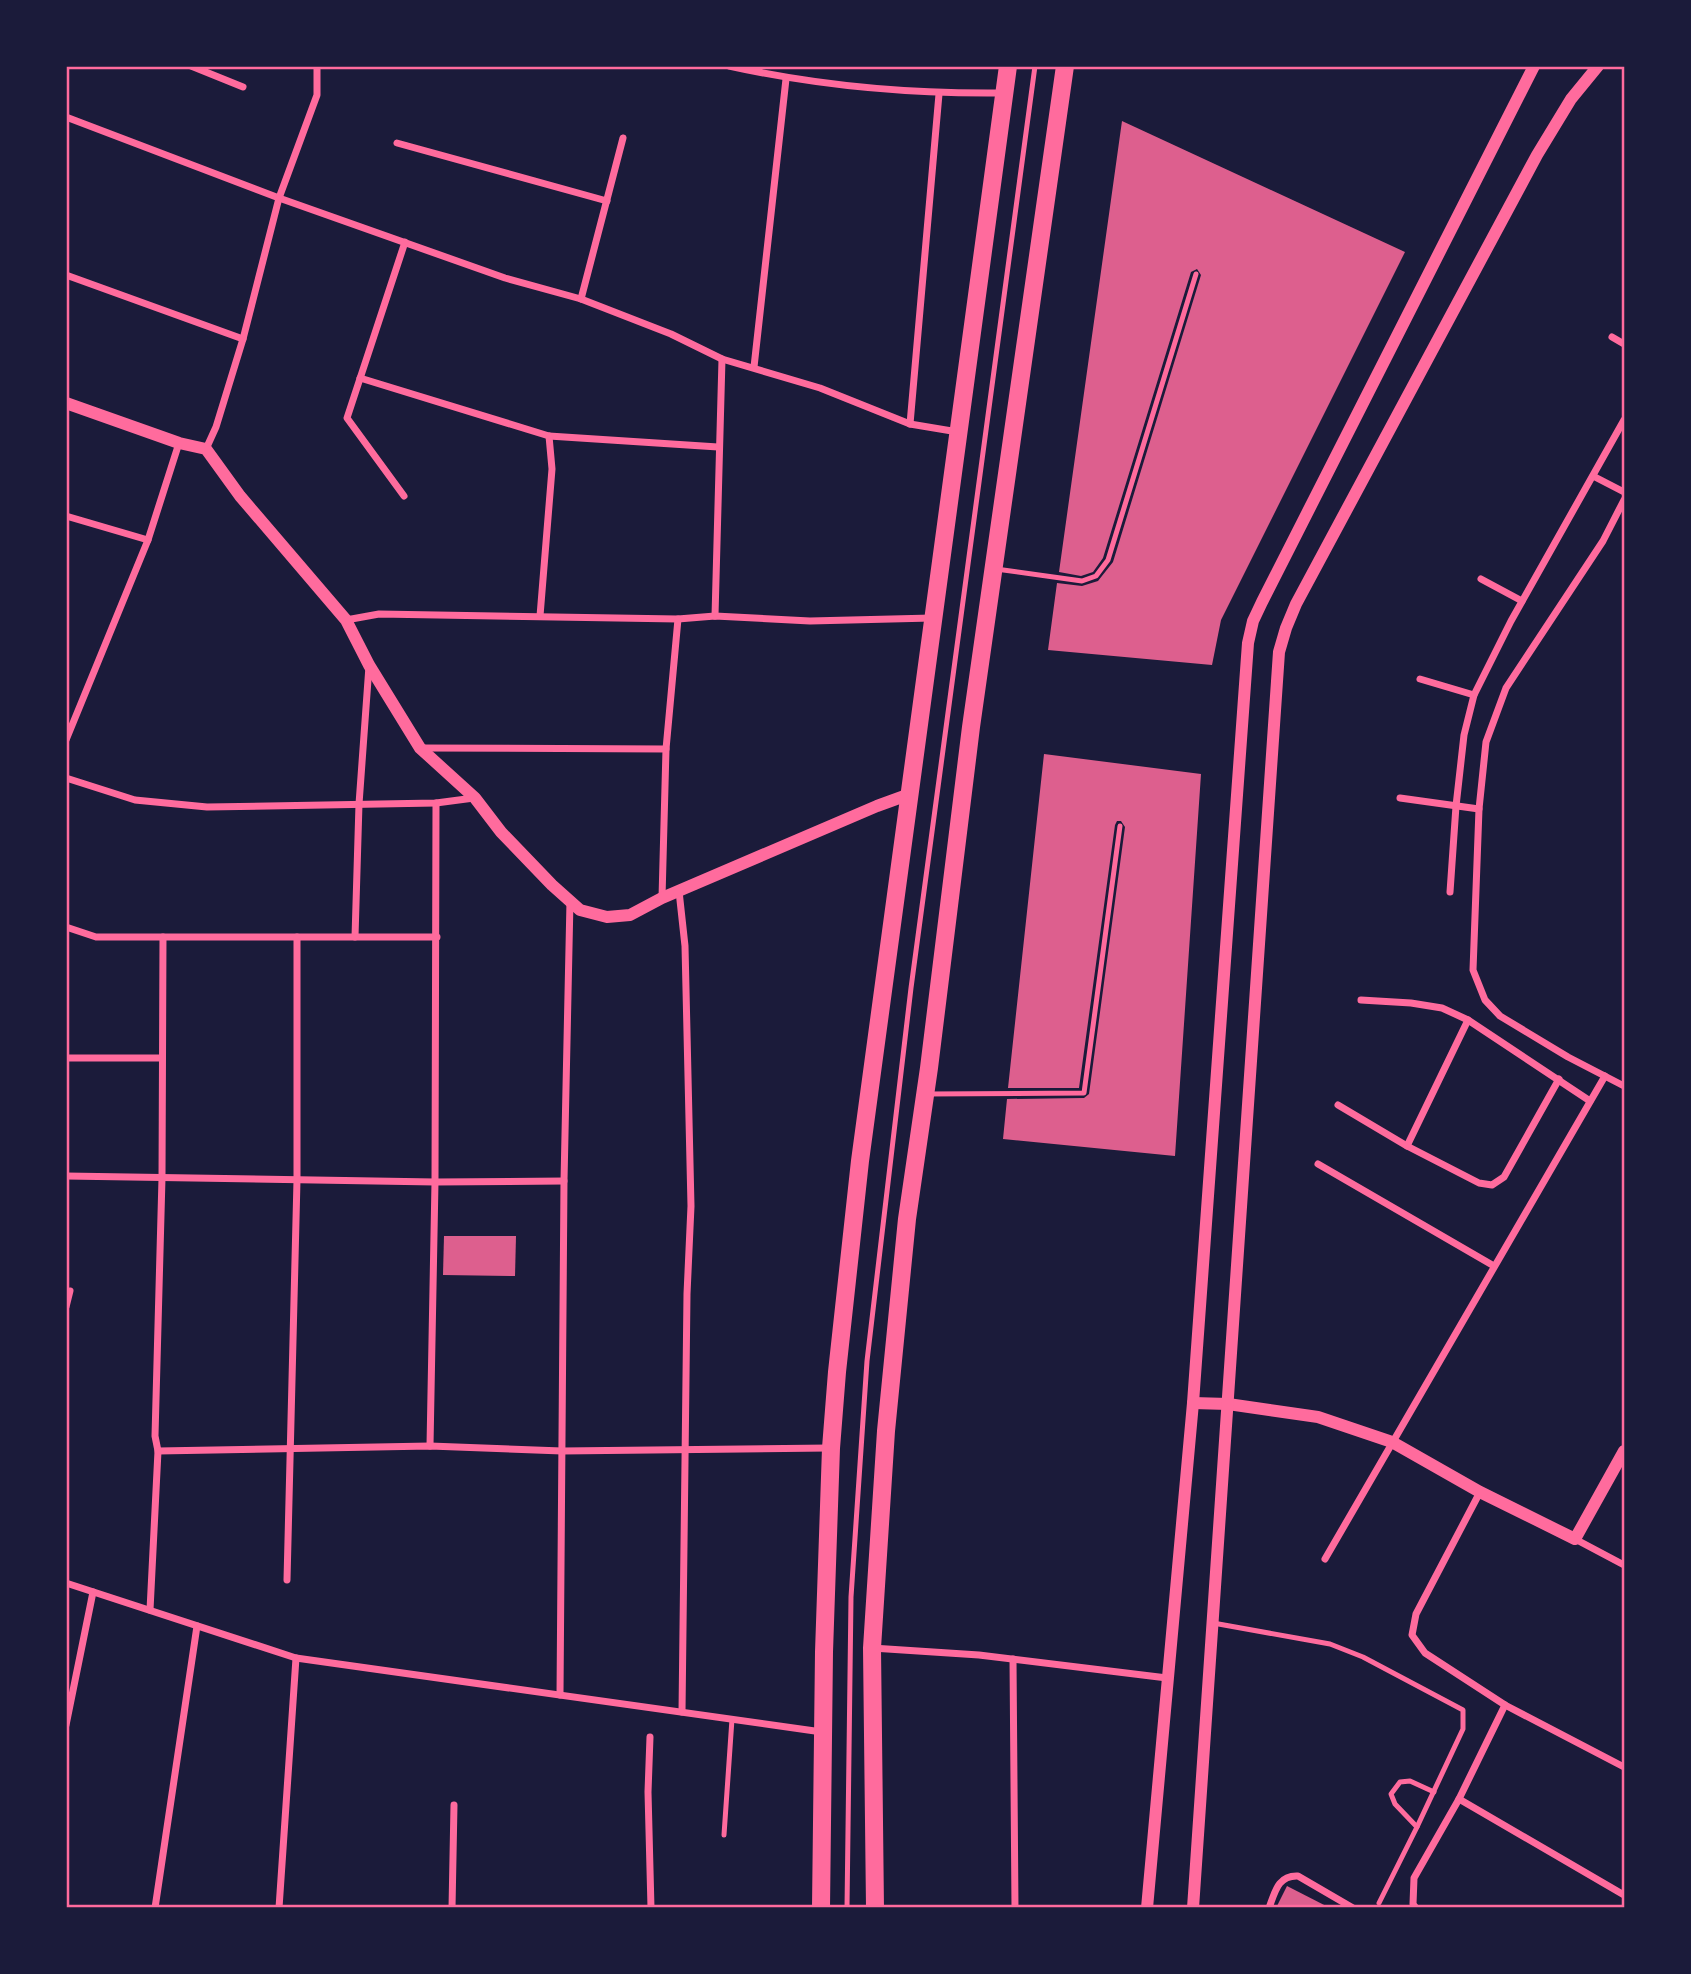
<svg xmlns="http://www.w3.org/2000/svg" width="1691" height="1974" font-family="Rubik,sans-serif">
	<rect width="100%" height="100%" fill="#1b1b3a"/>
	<g fill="#dd5f8e">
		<path d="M 1122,121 L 1405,252 L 1221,620 L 1212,665 L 1048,650 L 1057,583 L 1082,586 L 1098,581 L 1113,562 L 1201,275 L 1197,269 L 1191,272 L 1103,558 L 1093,572 L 1081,576 L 1059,572 Z"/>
		<path d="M 1044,754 L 1201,774 L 1175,1156 L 1003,1139 L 1007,1099 L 1084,1098 L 1089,1094 L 1125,827 L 1121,821 L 1117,821 L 1115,825 L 1079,1088 L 1008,1088 Z"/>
		<path d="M 444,1236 L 516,1236 L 515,1276 L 443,1275 Z"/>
		<path d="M 1287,1886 L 1330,1908 L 1276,1908 Z"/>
	</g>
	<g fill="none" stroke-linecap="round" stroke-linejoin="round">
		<g stroke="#ff6b9d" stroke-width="5">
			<path d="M 996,569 L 1082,581 L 1096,576 L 1108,560 L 1196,274"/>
			<path d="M 927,1094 L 1084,1093 L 1120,826"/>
			<path d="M 1213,1623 L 1330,1644 L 1363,1657 L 1463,1710 L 1463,1729 L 1417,1827 L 1379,1903"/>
			<path d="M 1417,1827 L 1395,1804 L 1391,1794 L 1400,1782 L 1410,1781 L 1434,1792"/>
			<path d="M 724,1835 L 732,1719"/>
			<path d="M 847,1908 L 851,1597 L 867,1361 L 911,988 L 1035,66"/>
		</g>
		<g stroke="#ff6b9d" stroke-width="7">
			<path d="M 191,66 L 243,87"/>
			<path d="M 729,66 C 819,86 911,94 1003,93"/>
			<path d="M 66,117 L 279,198 L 505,278 L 581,299 L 671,334 L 722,359 L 820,388 L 910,424 L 958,432"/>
			<path d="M 397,143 L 607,201"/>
			<path d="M 66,275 L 243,339"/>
			<path d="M 581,299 L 623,138"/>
			<path d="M 1612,337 L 1624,344"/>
			<path d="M 754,367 L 786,79"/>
			<path d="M 360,378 L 549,436 L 718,447"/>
			<path d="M 910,424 L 939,94"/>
			<path d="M 206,449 L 216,427 L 243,339 L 279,198 L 317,95 L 317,66"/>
			<path d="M 1593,476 L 1624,492"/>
			<path d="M 404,496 L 347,418 L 405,242"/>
			<path d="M 1624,500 L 1603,541 L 1506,688 L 1486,742 L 1479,809 L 1473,970 L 1485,1000 L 1500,1016 L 1568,1057 L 1624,1086"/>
			<path d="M 66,516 L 148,540"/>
			<path d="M 1481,579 L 1522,601"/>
			<path d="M 540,616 L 552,469 L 549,436"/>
			<path d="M 715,616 L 722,359"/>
			<path d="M 346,620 L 379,614 L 678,619 L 715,616 L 810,621 L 932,618"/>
			<path d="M 1420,679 L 1474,695"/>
			<path d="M 66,740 L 148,540 L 179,443"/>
			<path d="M 420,748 L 666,749"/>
			<path d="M 66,778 L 135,800 L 207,807 L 436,803 L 474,798"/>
			<path d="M 1400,798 L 1479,809"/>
			<path d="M 679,891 L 685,946 L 691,1206 L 687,1294 L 682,1712"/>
			<path d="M 1450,892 L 1456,806 L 1464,735 L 1474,695 L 1511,621 L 1624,420"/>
			<path d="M 662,898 L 666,749 L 678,619"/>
			<path d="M 66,927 L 96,937 L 437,937"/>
			<path d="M 355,937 L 359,804 L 369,666"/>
			<path d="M 1361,1000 L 1411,1003 L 1442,1008 L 1468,1020 L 1590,1101"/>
			<path d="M 66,1058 L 162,1058"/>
			<path d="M 1338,1105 L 1407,1146 L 1479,1183 L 1492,1185 L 1504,1177 L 1559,1079"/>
			<path d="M 1407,1146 L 1468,1020"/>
			<path d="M 1318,1164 L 1494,1266"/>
			<path d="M 66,1176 L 435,1182 L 564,1181"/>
			<path d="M 66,1307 L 70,1291"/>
			<path d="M 430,1446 L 435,1182 L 436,803"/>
			<path d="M 158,1451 L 430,1446 L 562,1451 L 829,1448"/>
			<path d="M 1480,1492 L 1416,1614 L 1412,1635 L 1425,1653 L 1505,1705 L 1624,1767"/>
			<path d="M 1575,1539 L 1624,1565"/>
			<path d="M 1325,1559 L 1605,1076"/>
			<path d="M 287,1580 L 297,1180 L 297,937"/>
			<path d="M 66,1583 L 296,1658 L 822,1732"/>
			<path d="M 150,1610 L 158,1451 L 155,1436 L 162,1178 L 163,937"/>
			<path d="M 872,1648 L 979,1655 L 1167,1678"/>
			<path d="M 1013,1659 L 1015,1908"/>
			<path d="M 560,1695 L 564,1181 L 570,901"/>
			<path d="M 66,1725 L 93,1592"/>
			<path d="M 650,1737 L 648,1792 L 651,1908"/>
			<path d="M 1459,1799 L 1624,1895"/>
			<path d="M 155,1908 L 197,1626"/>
			<path d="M 279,1908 L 296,1658"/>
			<path d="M 452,1908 L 454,1805"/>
			<path d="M 1269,1908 C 1275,1892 1278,1875 1298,1876 L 1353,1908"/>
			<path d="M 1416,1908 L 1413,1904 L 1414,1878 L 1459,1799 L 1505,1705"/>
		</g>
		<g stroke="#ff6b9d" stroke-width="12">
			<path d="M 66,403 L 179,443 L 206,449 L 240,496 L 346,620 L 369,665 L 420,748 L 475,798 L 501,832 L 552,885 L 580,910 L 607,917 L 630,915 L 662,898 L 877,806 L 910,794"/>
			<path d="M 1193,1403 L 1228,1404 L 1318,1417 L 1392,1442 L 1480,1492 L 1575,1539 L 1624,1451"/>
			<path d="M 1147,1908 L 1193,1403 L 1248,643 L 1253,621 L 1262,602 L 1534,66"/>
			<path d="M 1193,1908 L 1279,652 L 1286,628 L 1296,604 L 1537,155 L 1571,99 L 1598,66"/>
		</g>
		<g stroke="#ff6b9d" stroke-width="18">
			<path d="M 821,1908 L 824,1652 L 831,1448 L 837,1372 L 860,1161 L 1008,66"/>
			<path d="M 875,1908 L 872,1648 L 886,1431 L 907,1219 L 929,1068 L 971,727 L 1065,66"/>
		</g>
	</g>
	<rect width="1691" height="1974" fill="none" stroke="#1b1b3a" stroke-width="136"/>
	<rect x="68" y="68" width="1555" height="1838" fill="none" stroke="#ff6b9d" stroke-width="2.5"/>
</svg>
